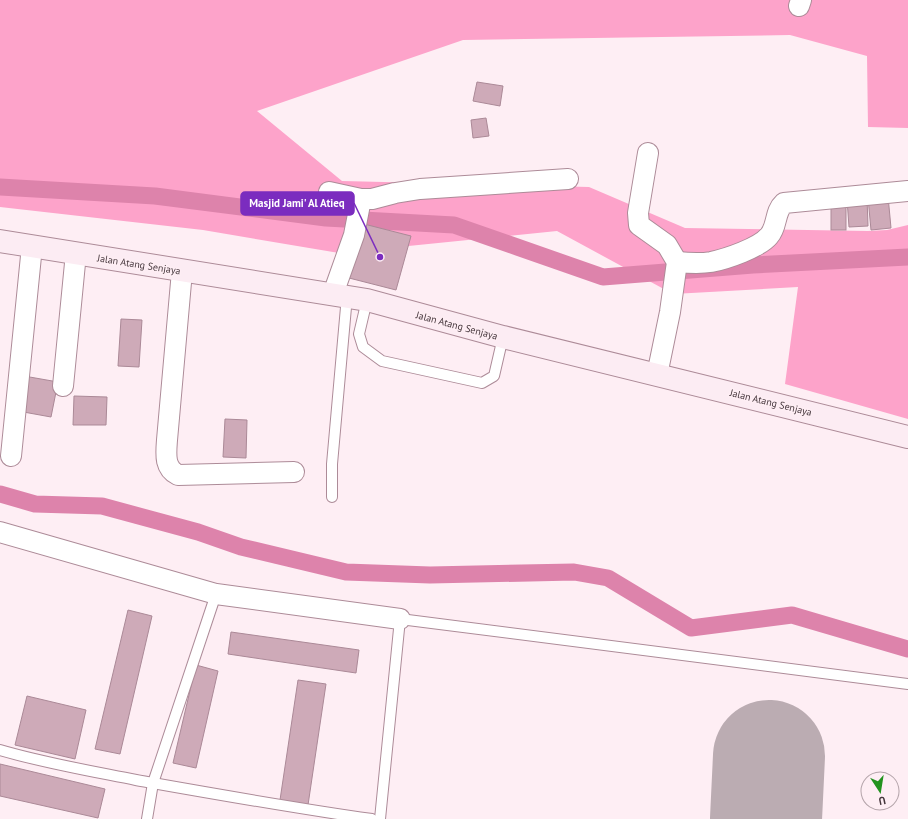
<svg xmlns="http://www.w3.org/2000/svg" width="908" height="819" font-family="'PT Sans',sans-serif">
	<rect width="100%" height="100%" fill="#feeef4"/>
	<path fill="#fda3ca" d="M 0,0 L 908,0 L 908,128 L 868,127 L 867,56 L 790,35 L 463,40 L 257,111 L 342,181 L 589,187 L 685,228 L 868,231 L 887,230 L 908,225 L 908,419 L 785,384 L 798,287 L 673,294 L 557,231 L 339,253 L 203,230 L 0,207 Z"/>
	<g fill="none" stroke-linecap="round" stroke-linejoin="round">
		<g stroke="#dd83ab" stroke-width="17">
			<path d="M 0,187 L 155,196 L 326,218 L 454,225 L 603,277 L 753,265 L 908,257"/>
			<path d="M 0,494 L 35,504 L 102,506 L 198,532 L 241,547 L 346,572 L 430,575 L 574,572 L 608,578 L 691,628 L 792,615 L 908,649"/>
		</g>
		<path stroke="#bbacb2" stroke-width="112" d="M 766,819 L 769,756"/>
	</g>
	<g fill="#ceaab8" stroke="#ab8997">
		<path d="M 477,82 L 503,86 L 500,106 L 473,101 Z"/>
		<path d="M 486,118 L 489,136 L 473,138 L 471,120 Z"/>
		<path d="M 888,196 L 891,228 L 871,230 L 868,198 Z"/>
		<path d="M 867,198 L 868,226 L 849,227 L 847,199 Z"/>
		<rect x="831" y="200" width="15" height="30"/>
		<path d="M 364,224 L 411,236 L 396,290 L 349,278 Z"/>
		<path d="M 121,319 L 142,320 L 139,367 L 118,366 Z"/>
		<path d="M 24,376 L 58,382 L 51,417 L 18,411 Z"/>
		<path d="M 74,396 L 107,397 L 106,425 L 73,425 Z"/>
		<path d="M 225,419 L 247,420 L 246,458 L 223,457 Z"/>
		<path d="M 128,610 L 152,616 L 120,754 L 95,749 Z"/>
		<path d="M 231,632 L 359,650 L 356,673 L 228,654 Z"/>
		<path d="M 196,665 L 218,671 L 196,768 L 173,763 Z"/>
		<path d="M 298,680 L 326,684 L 308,805 L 280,800 Z"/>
		<path d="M 27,696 L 86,710 L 75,759 L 15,745 Z"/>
		<path d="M 0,764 L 105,789 L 98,818 L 0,796 Z"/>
	</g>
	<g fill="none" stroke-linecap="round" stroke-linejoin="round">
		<g stroke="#ad8b98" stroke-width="12">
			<g id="service">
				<path d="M 367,300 L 359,334 L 363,347 L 382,361 L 482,383 L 494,376 L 503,337"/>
				<path d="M 332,497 L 332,464 L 347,296"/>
				<path d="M 0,750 C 44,763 91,771 136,780 C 215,794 293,808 372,819"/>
				<path d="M 147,819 L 153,783 L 216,594"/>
				<path d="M 380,819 L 400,619 L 908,684"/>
			</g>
		</g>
		<g stroke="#ad8b98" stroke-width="22">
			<g id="minor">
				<path d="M 799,6 L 801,0"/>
				<path d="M 648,153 L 638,213 L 639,225 L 667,245 L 677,262 L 670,312 L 657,375"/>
				<path d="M 329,192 L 361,199 L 372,199 L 395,193 L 420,189 L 568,179"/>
				<path d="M 677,262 C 688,263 699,264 711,262 C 726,259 759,248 769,236 C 778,226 774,212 784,203 L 908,191"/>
				<path d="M 182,271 L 167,440 C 166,454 164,468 178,475 L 294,472"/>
				<path d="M 333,294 L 354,235 L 361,199"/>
				<path d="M 63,386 L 76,253"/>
				<path d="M 11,456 L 32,246"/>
				<path d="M 0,532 L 216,594 L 400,619"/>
			</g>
		</g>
		<g stroke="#ad8b98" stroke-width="24">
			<path id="secondary" d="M 0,241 L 367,300 L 503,337 L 908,437"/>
		</g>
		<use href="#service" stroke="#fff" stroke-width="10"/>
		<use href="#minor" stroke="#fff" stroke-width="20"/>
		<use href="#secondary" stroke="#fcecf3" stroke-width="22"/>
	</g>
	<g text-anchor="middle" stroke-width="3" stroke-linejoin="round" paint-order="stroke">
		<g font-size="10" fill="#45363c" stroke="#feeef4">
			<text transform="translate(139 264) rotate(9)" y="4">Jalan Atang Senjaya</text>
			<text transform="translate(457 325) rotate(15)" y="4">Jalan Atang Senjaya</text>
			<text transform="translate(771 402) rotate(14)" y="4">Jalan Atang Senjaya</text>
		</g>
	</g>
	<path fill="none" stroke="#7b2cbf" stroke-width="1.5" d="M380 257L354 203"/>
	<circle fill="#7b2cbf" stroke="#feeef4" stroke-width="1.5" cx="380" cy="257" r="4"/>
	<rect fill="#7b2cbf" stroke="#7b2cbf" stroke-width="1.5" x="241" y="192" width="113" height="23" rx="4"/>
	<g font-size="11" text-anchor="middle" font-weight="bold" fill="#fff">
		<text x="297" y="207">Masjid Jami' Al Atieq</text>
	</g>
	<g transform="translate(880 791) rotate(168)"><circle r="19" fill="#feeef4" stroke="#b4a4aa"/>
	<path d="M0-3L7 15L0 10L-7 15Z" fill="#22931e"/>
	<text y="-6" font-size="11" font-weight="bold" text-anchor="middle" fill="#45363c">U</text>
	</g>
</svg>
